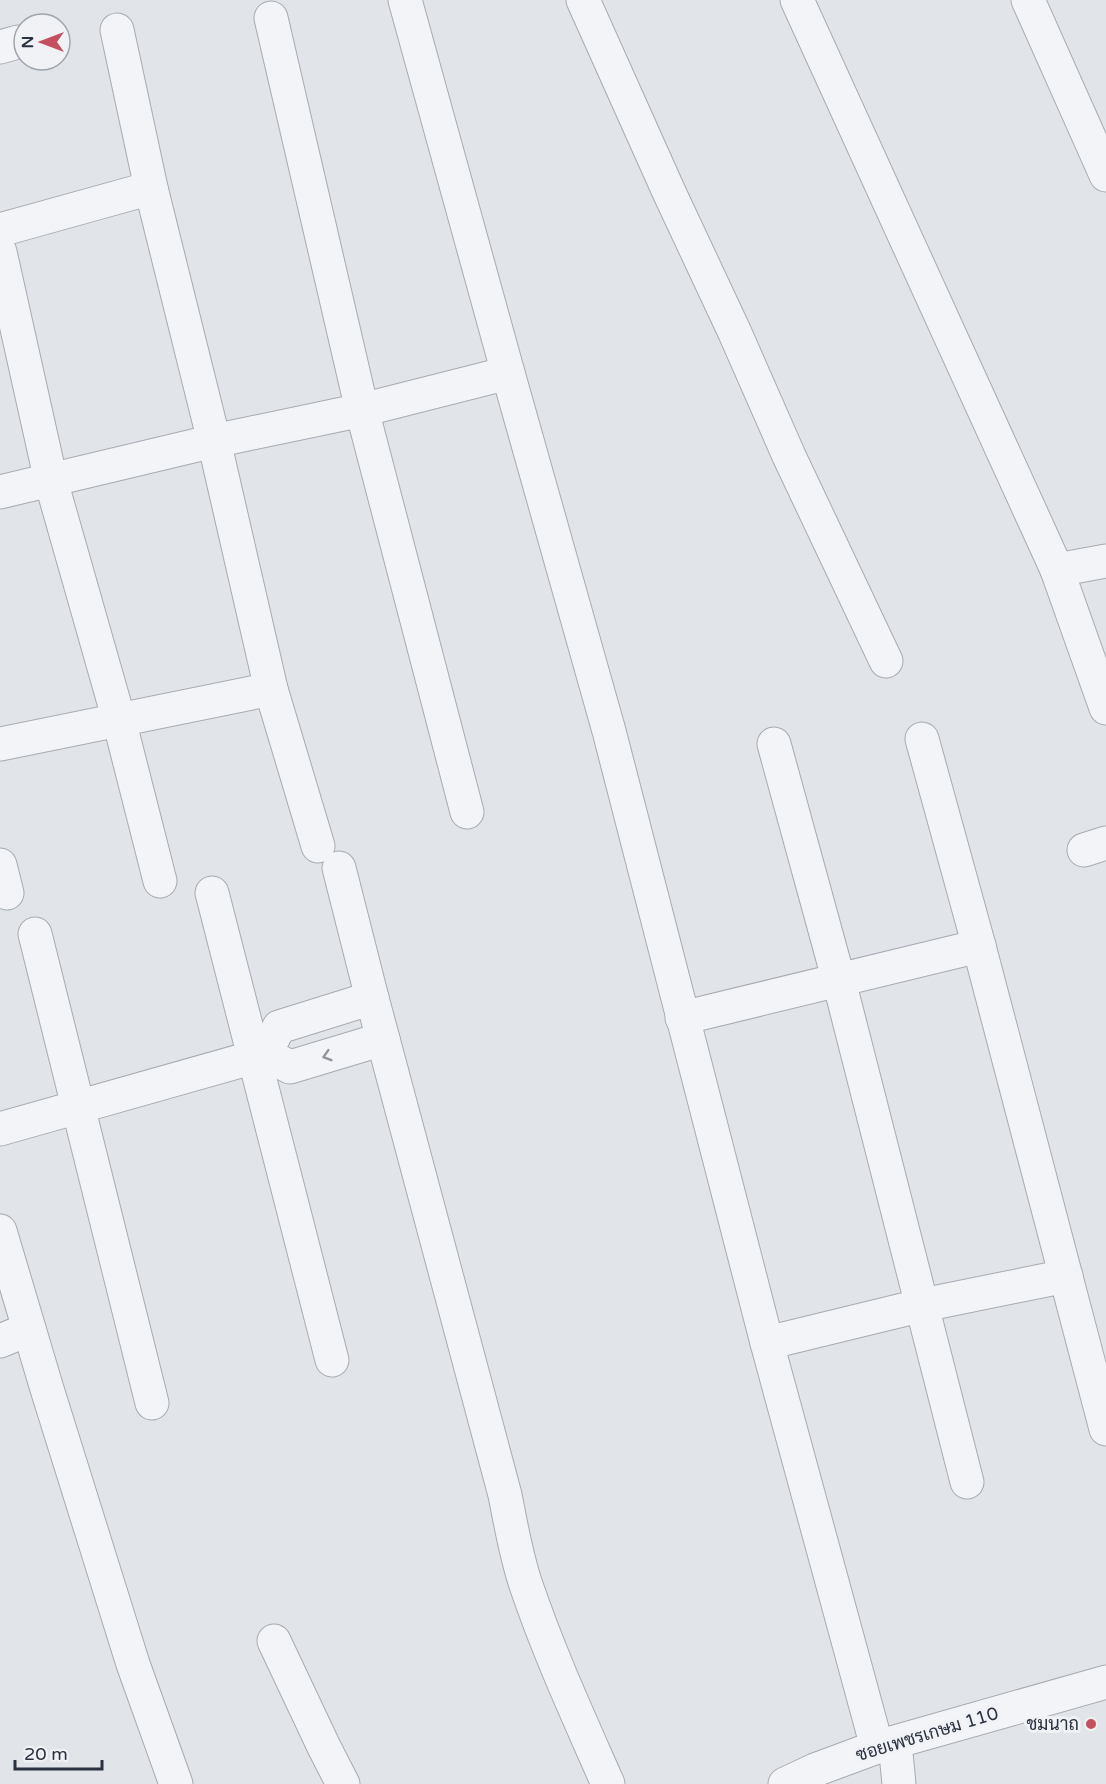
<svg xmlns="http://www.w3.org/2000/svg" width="1106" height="1784" font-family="'Varela Round',Sarabun,sans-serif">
	<rect width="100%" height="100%" fill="#e1e4e8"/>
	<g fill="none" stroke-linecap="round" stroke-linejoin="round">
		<g stroke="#a6abb2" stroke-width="35">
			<g id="minor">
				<path d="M 405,0 L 508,373 L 609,731 L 767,1343 L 877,1747"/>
				<path d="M 583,0 L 669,192 L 735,333 L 789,456 L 886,661"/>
				<path d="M 797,0 L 1057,570 L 1106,708"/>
				<path d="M 1028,0 L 1106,175"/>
				<path d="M 271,18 L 362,410 L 467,812"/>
				<path d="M 117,30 L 151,188 L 214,441 L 271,689 L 318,846"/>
				<path d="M 0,47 L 18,42"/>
				<path d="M 0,230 L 151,188"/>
				<path d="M 0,252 L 51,481 L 119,720 L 160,881"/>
				<path d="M 0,492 L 214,441 L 362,410 L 508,373"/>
				<path d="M 1057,570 L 1106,561"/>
				<path d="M 0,744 L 271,689"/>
				<path d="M 774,744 L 839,981 L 967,1482"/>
				<path d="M 1084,850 L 1106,843"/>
				<path d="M 0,865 L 7,893"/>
				<path d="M 339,868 L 372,998 L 505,1495 C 511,1525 516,1556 526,1585 C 549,1653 579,1718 608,1784"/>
				<path d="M 212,893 L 332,1360"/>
				<path d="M 35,934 L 152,1403"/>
				<path d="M 979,946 L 1106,1429"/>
				<path d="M 372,998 L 279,1027 L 265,1054 L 290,1067 L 383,1039"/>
				<path d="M 682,1018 L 979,946 L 922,739"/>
				<path d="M 0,1129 L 265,1054"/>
				<path d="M 0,1231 L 47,1389 L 133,1664 L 176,1784"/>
				<path d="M 0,1341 L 29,1329"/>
				<path d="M 767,1343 L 923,1305 L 1066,1276"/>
				<path d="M 274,1641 L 324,1747 L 343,1784"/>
				<path d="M 895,1743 L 899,1784"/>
				<path d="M 785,1784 L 815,1770 L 877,1747 L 1106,1682"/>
			</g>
		</g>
		<use href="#minor" stroke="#f3f4f7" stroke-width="33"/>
	</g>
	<defs><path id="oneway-chevron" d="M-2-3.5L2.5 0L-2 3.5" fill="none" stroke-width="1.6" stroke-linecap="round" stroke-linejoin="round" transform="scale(1.5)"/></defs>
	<use stroke="#8e939b" href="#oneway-chevron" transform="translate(327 1056) rotate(163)"/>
	<circle fill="#c54e5f" stroke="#f0f2f6" stroke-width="2" cx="1091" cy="1724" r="6"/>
	<g text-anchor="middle" stroke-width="6" stroke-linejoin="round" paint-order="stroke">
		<g font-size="18" fill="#2a323f" stroke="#f0f2f6" text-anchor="end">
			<text x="1079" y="1730">ชมนาถ</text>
		</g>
		<g font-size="18" fill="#2a323f" stroke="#f0f2f6">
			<text transform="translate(927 1734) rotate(-17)" y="6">ซอยเพชรเกษม 110</text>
		</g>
	</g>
	<g transform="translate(42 42) rotate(270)"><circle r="28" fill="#f0f2f6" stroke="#a1a5ad" stroke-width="1.5"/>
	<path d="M0-4.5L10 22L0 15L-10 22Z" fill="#c54e5f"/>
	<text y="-9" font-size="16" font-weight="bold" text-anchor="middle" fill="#2a323f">N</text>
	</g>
	<path d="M15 1760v9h87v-9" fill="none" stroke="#2a323f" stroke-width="3"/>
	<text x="24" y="1760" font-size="18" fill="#2a323f" stroke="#f0f2f6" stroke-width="4.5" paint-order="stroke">20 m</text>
</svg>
